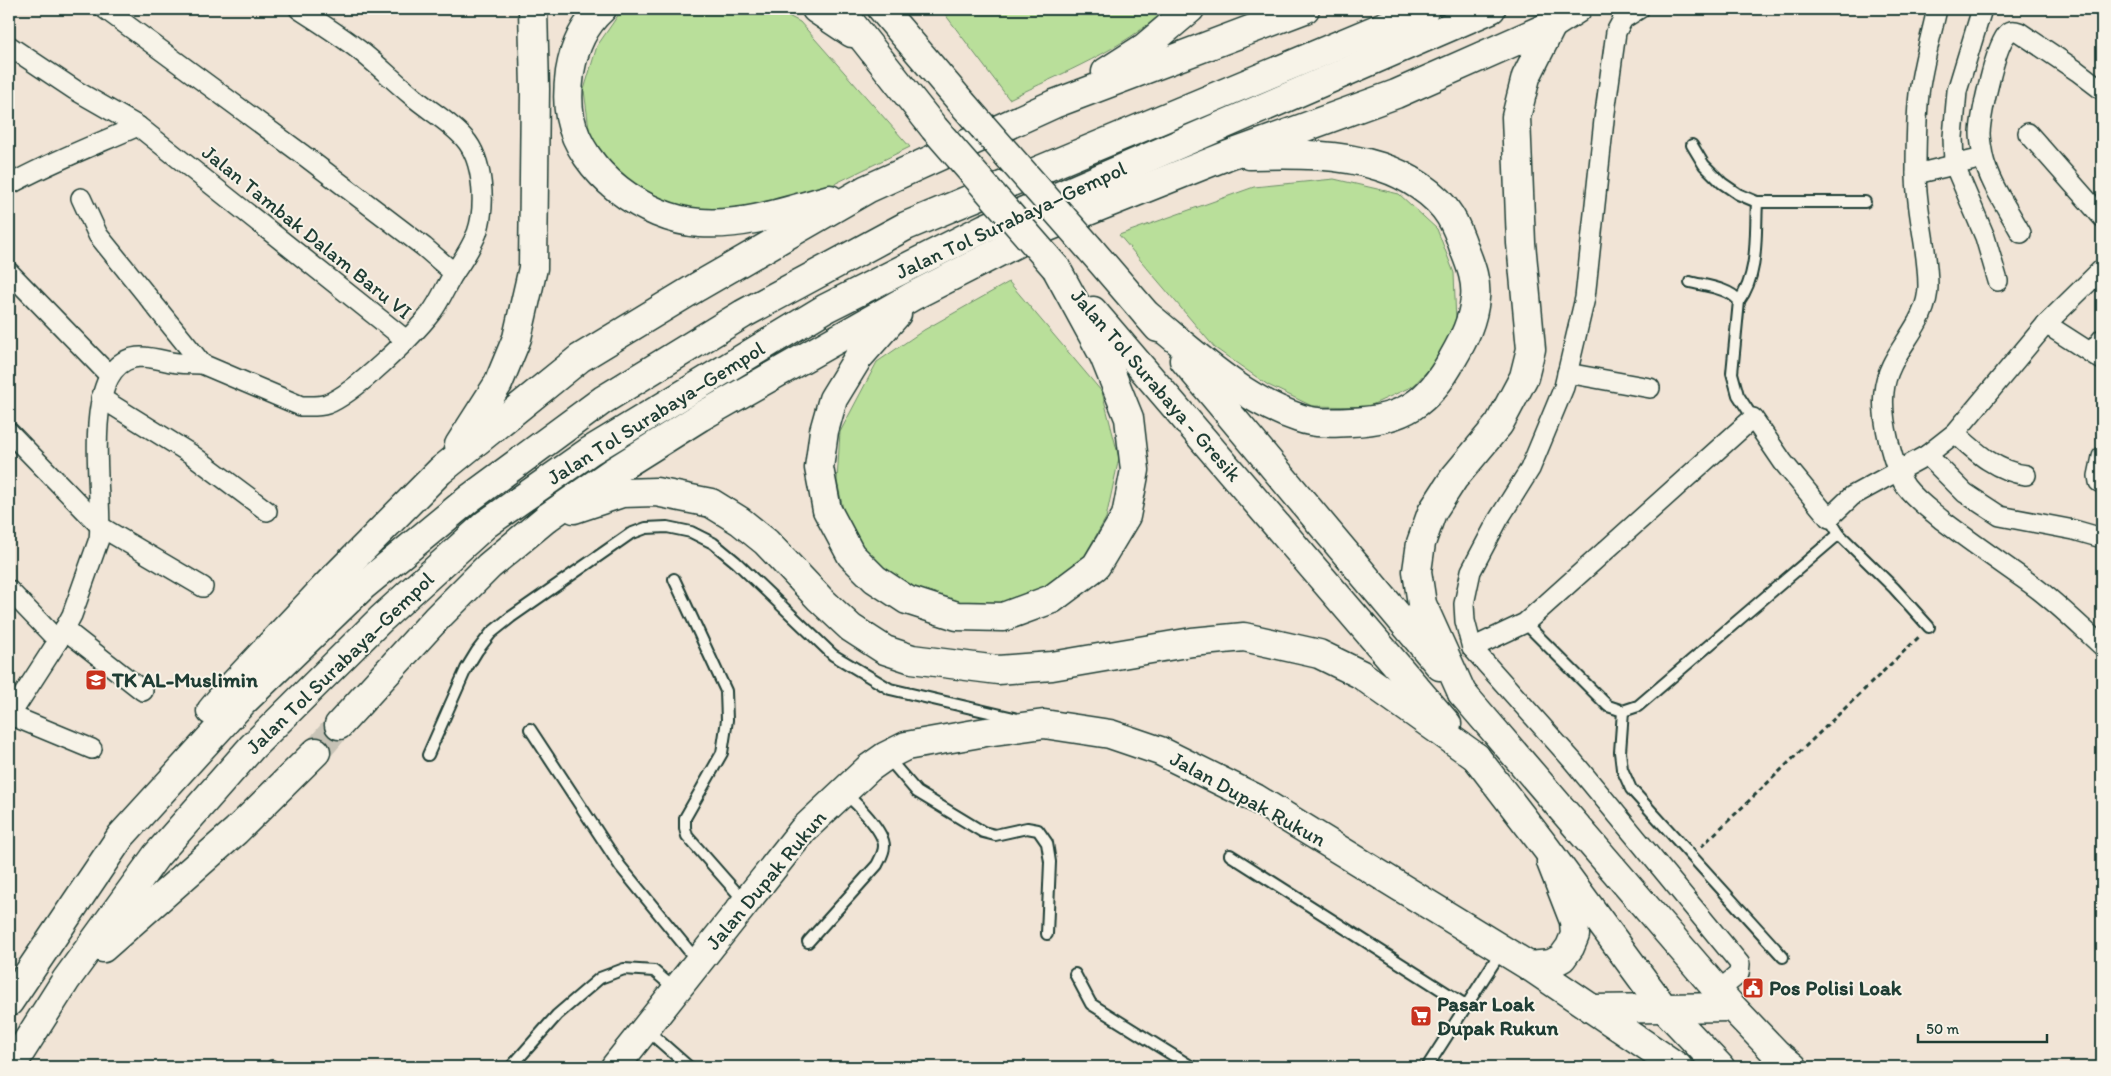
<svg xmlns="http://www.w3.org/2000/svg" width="2111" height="1076" font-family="Itim,sans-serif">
	<rect width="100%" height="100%" fill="#f1e4d6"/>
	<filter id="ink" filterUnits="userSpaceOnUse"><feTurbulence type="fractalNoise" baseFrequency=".02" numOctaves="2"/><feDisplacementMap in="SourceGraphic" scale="10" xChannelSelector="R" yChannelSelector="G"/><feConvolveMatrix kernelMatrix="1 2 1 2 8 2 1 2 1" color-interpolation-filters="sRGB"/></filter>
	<g filter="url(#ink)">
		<g fill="#b9df9a" stroke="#6c8e67">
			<path d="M 628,9 L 775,9 L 800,22 L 910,147 L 824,189 L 747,216 L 654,203 L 616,177 L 590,136 L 584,90 L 597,46 L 619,14 Z"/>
			<path d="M 941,9 L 1166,9 C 1123,50 1062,73 1009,99 Z"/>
			<path d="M 1334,179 L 1399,194 L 1437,229 L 1454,273 L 1456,323 L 1442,355 L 1413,386 L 1367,407 L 1312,406 L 1268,385 L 1215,348 L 1119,235 L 1254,187 Z"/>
			<path d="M 1009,282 L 1102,392 L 1119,458 L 1106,518 L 1081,562 L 1047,593 L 1001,611 L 909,592 L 872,565 L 846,523 L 837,481 L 840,432 L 877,362 L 924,330 Z"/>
		</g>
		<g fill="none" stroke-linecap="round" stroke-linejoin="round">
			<path stroke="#c7c3b6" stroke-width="28" stroke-dasharray="28 14" stroke-linecap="butt" d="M 316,752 L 339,725"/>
			<g stroke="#1f3d34" stroke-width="14">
				<g id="lane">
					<path d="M 1692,145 L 1704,165 L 1722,183 L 1738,194 L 1757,202 L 1865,202"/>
					<path d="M 1690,282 C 1705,286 1729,288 1739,301 L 1732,373 L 1738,395 L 1753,418"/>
					<path d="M 1739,301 C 1759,274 1755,235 1757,202"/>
					<path d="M 1829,518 L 1839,534 L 1894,588 L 1929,627"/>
					<path d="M 674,579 L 726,691 L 727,720 L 722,753 L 685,818 L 685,828 L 687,836 L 745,902"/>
					<path d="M 1525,623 L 1608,706 L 1623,711 L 1638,706 L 1839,534"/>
					<path d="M 1623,711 L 1620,752 L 1622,769 L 1631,789 L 1783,957"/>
					<path d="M 530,729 L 620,866 L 698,962"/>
					<path d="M 428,755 L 466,669 L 477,651 L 491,633 L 511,617 L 630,534 L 646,528 L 667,527 L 691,532 L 713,543 L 736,562 L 833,655 L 890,689 L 1014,718"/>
					<path d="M 887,757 L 917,792 L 983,832 L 995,835 L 1027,828 L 1038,830 L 1047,843 L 1050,862 L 1047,934"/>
					<path d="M 1230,855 L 1467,1006"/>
					<path d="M 808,942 L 877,865 C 880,859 884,853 884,846 C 884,831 856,803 845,793"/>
					<path d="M 1075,974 L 1091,1004 L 1192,1067"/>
					<path d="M 647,1030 L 689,1067"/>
					<path d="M 272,1066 L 273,1067"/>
					<path d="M 511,1067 L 557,1015 L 600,978 L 624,969 L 654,971 L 676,990"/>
					<path d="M 1427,1067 L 1502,950"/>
				</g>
			</g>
			<g stroke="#1f3d34" stroke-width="22">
				<g id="street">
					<path d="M 299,9 C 319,22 340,35 359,50 C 377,64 393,80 411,95 C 428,110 449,121 464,138 C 484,160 486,207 477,233 C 471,248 463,260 454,273"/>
					<path d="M 1639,9 L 1623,19 L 1616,32 L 1604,120 L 1585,298 L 1564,387 L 1530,469 L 1498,520 L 1471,571 L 1464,604 L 1465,621 L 1472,648 L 1572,760 L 1740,964 L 1739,974 L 1718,991"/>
					<path d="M 1937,9 C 1931,37 1922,66 1919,94 C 1916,120 1916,147 1916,173 C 1916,211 1928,248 1928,286 C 1928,327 1887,352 1884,392 C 1881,417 1892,466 1906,487 C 1916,500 1929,509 1942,520 C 1971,542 2001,563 2031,584 C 2056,602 2079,625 2102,646"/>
					<path d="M 1982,9 L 1957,91 L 1953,137 L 1954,164 L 1985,237 L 1998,281"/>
					<path d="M 9,46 L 75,90 L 138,126 L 406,340"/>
					<path d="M 2028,133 L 2102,217"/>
					<path d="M 1916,174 L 1983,158"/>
					<path d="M 9,185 C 50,162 95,145 138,126"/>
					<path d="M 81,198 L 98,235 L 202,364 L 301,406 C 310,406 318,407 327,404 C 354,394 413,336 431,313 C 440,301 446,286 454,273 L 424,247 L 306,157 L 105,9"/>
					<path d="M 2021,233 C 2008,209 1989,183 1983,156 C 1982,149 1980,141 1980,133 C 1981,115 1995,45 2008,33 C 2011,30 2014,30 2019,32 L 2077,71 L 2102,90"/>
					<path d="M 9,272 L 109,375"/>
					<path d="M 2046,324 L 2102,360"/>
					<path d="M 2091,353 L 2102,339"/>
					<path d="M 1567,373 L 1650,388"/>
					<path d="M 101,398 L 191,454 L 267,511"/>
					<path d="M 9,432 L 101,527 L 203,587"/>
					<path d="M 1955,433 C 1977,453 1996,471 2026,475"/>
					<path d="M 1927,455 L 1965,493 L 2000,516 L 2074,530 L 2102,538"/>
					<path d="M 2102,457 L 2098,476 L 2099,482 L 2102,483"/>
					<path d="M 9,590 L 58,641"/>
					<path d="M 64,629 L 143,691"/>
					<path d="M 1472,648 L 1525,623 L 1753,418 L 1783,462 L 1829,518 L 1852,496 L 1927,455 L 1955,433 L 2046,324 L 2102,269"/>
					<path d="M 10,715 L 92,749"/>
					<path d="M 9,717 L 58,641 L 72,615 L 99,539 C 105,499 75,359 141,357 C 150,357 162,360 171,362 C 181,364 192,364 202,364"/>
				</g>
			</g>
			<g stroke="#1f3d34" stroke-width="31">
				<g id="secondary">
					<path d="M 1529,966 L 1551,964 L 1562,958 L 1570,947 L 1575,935 L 1574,921 L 1551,862"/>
					<path d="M 1594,1009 L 1732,1007"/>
					<path d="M 615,1067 L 803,830 L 869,768 L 886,756 L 906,746 L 986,732 L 1044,724 L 1110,734 L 1160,751 L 1255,798 L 1529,966 L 1678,1067"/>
				</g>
			</g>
			<g stroke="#1f3d34" stroke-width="31">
				<g id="primary">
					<path d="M 1462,693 L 1732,1007 L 1776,1053 L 1793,1067"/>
					<path d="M 1476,757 L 1546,848 L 1663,1007 L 1720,1067"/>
				</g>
			</g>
			<g stroke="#1f3d34" stroke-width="31">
				<g id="highway">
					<path d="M 602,9 C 584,25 574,48 570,72 C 568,87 567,102 570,117 C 581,173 645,219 700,223 C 745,226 787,211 830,199"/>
					<path d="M 816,9 L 852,33"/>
					<path d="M 840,9 L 934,128"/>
					<path d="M 882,9 L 962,103"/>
					<path d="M 1106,72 L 1145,47 L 1190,9"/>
					<path d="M 1091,250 L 1158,328"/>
					<path d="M 1093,311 L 1447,724"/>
					<path d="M 897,314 L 858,358 L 833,399 L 824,431 L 819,468 L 827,510 L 851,555 L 875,579 L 907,600 L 957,616 L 1003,617 L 1052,599 L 1096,566 L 1126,516 L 1135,470 L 1129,418 L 1104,356 L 1056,268"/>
					<path d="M 1147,315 C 1194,353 1241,399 1299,418 C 1315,424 1335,423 1351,422 C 1403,420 1429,403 1453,358 C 1464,339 1473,321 1475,298 C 1477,282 1471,266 1465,251 C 1461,239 1457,227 1450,216 C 1436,193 1406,175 1381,167 C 1339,153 1293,154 1250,155"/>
					<path d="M 1184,360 L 1440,666"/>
					<path d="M 459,445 L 498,384 L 517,338 L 533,268 L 535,89 L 533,9"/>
					<path d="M 574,509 L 622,493 L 656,492 L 711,503 L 740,521 L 766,542 L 820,599 L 851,628 L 885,650 L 912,659 L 998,670 L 1052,666 L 1192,642 L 1244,637 L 1319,654 L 1360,674 L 1476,757"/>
					<path d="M 1462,693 L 1422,604 L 1417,571 L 1421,543 L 1432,512 L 1454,478 L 1499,424 L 1524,377 L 1531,349 L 1521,243 L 1516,117 L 1526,77 L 1552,25"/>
					<path d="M 211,711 L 230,688 L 326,586 L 440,471 L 580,358 L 697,287 L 867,189 L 1054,104 L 1305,9"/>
					<path d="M 339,725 L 436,619 L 489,566 L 548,517 L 614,471 L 700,417 L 913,296 L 1048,227 L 1226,156 L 1396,94 L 1552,25 L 1577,9"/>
					<path d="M 103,948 L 236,831 L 316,752"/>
					<path d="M 9,1002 L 121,836 L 243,702 L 363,586 L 470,498 L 603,400 L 743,314 L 906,226 L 1425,9"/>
					<path d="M 11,1067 L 66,980 L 156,856 L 252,747 L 381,619 L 486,524 L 590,451 L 826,308 L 985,228 L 1491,9"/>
				</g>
			</g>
			<path stroke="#1f3d34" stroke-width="3" stroke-dasharray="5 4" stroke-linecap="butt" d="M 1701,847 L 1921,635"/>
			<use href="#lane" stroke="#f7f3e8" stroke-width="10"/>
			<use href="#street" stroke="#f7f3e8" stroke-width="19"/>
			<use href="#secondary" stroke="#f7f3e8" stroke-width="28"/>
			<use href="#primary" stroke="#f7f3e8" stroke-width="28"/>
			<use href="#highway" stroke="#f7f3e8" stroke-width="28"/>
			<g stroke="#1f3d34" stroke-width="31" stroke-linecap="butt">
				<g id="highway-bridge">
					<path d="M 962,103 L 1091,250"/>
					<path d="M 934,128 L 1056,268"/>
				</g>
			</g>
			<use href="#highway-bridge" stroke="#f7f3e8" stroke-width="28"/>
		</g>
	</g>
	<defs>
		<g id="school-square" transform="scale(1.125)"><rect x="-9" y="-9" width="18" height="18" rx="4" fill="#c8321e" stroke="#f7f3e8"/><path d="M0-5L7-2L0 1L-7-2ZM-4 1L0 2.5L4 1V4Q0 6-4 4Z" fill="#fff"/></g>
		<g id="civic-square" transform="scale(1.125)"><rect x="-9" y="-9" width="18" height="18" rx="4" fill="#c8321e" stroke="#f7f3e8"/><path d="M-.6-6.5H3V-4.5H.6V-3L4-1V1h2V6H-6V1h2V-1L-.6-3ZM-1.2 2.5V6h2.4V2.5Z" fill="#fff"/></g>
		<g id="supermarket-square" transform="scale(1.125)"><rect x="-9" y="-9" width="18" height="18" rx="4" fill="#c8321e" stroke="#f7f3e8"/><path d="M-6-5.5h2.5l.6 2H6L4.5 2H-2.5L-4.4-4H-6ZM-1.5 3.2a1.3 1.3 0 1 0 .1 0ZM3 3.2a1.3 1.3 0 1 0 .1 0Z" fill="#fff"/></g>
	</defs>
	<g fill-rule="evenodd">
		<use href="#school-square" x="96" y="680"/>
		<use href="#civic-square" x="1753" y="988"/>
		<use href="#supermarket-square" x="1421" y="1016"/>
	</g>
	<g text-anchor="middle" stroke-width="4" stroke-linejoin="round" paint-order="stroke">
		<g font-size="21" fill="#1f3d34" stroke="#f7f3e8">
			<text transform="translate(1011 220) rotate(-25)" y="7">Jalan Tol Surabaya–Gempol</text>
			<text transform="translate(307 232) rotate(39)" y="7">Jalan Tambak Dalam Baru VI</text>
			<text transform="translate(1156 385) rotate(49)" y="7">Jalan Tol Surabaya - Gresik</text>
			<text transform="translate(656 413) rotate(-32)" y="7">Jalan Tol Surabaya–Gempol</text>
			<text transform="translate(340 663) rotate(-44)" y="7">Jalan Tol Surabaya–Gempol</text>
			<text transform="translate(1248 799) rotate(29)" y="7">Jalan Dupak Rukun</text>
			<text transform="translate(766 880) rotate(-50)" y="7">Jalan Dupak Rukun</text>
		</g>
		<g font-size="21" font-weight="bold" fill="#1f3d34" stroke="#f7f3e8" text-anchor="start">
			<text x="112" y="687">TK AL-Muslimin</text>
			<text x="1769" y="995">Pos Polisi Loak</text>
			<text x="1437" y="1011">Pasar Loak<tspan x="1437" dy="24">Dupak Rukun</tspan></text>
		</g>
	</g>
	<rect width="2111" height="1076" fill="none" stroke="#f7f3e8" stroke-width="30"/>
	<rect x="15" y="15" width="2081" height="1046" fill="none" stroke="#1f3d34" stroke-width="2" filter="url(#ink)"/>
	<path d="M1918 1034v8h129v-8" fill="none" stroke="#1f3d34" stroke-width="2.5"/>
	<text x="1926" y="1034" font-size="15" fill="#1f3d34" stroke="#f7f3e8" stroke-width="4" paint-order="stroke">50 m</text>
</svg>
